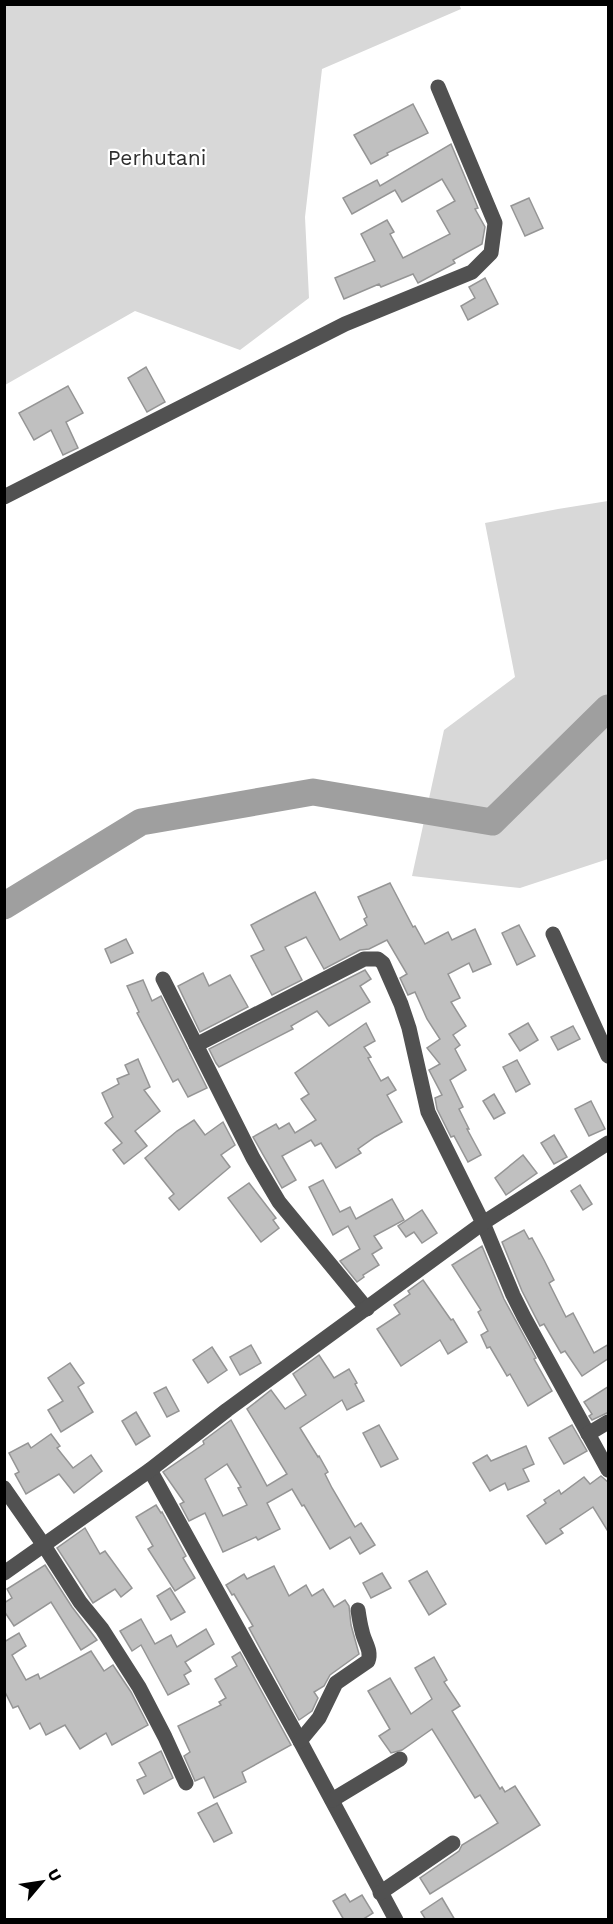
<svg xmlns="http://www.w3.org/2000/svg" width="613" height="1924" font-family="'Work Sans',sans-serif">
	<rect width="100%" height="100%" fill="#fff"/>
	<g fill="#d8d8d8">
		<path d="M 5,4 L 459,4 L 461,9 L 322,69 L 305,217 L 309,298 L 240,350 L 135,311 L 5,385 Z"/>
		<path d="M 608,501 L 608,859 L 520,888 L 412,876 L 444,730 L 515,677 L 485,523 L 558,509 Z"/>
	</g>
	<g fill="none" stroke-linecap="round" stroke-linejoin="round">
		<path stroke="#9f9f9f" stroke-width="27" d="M 4,906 L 141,822 L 313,792 L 492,822 L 608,708"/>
	</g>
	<g fill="#c0c0c0" stroke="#959595" stroke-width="1.5" fill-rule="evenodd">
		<path d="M 413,104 L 428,133 L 387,153 L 388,155 L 371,164 L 354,135 Z"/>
		<path d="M 451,144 L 478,208 L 475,209 L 485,227 L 482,244 L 453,260 L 455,263 L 418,283 L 413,274 L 381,287 L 379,284 L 344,299 L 335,278 L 375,261 L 361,234 L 387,220 L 394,232 L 390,234 L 403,258 L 450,234 L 437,211 L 455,201 L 442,179 L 402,202 L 395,190 L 352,214 L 343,198 L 377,180 L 380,186 Z"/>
		<path d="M 529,198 L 543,228 L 525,236 L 511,206 Z"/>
		<path d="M 485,278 L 498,304 L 468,320 L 461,306 L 475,298 L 469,287 Z"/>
		<path d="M 146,367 L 165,402 L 147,412 L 128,378 Z"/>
		<path d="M 68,386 L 83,413 L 66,422 L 78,448 L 63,455 L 51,430 L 34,440 L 19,413 Z"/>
		<path d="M 390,883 L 413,927 L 415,926 L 425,944 L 448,932 L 452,940 L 475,929 L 491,964 L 473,972 L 469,963 L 448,974 L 460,998 L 451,1002 L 466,1026 L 453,1035 L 460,1045 L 455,1049 L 466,1070 L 450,1080 L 463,1107 L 459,1109 L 469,1129 L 467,1129 L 481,1155 L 468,1162 L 454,1136 L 451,1137 L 437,1109 L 435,1098 L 442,1095 L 429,1070 L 440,1064 L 427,1048 L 440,1039 L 427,1019 L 415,992 L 408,995 L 400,978 L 407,974 L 387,940 L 369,949 L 360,950 L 324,969 L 306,937 L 285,947 L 302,980 L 272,995 L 251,956 L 264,950 L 251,925 L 297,901 L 315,892 L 340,940 L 367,925 L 364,919 L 367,917 L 358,897 Z"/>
		<path d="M 519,925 L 535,956 L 517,965 L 502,933 Z"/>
		<path d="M 126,939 L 133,953 L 111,963 L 105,949 Z"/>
		<path d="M 365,970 L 371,979 L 360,986 L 370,1002 L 329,1026 L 317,1011 L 291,1026 L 293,1029 L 219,1067 L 216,1063 L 209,1049 Z"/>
		<path d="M 203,973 L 209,986 L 230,975 L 248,1007 L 200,1032 L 178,986 Z"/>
		<path d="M 143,980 L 152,1001 L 161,996 L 207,1088 L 188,1097 L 178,1079 L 173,1082 L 137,1013 L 139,1012 L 127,986 Z"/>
		<path d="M 366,1023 L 375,1041 L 364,1047 L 371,1057 L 368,1058 L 381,1081 L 388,1077 L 396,1090 L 387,1095 L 402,1122 L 375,1137 L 358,1149 L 361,1153 L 336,1168 L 321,1143 L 315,1146 L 311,1140 L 282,1156 L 296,1180 L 282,1188 L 253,1137 L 276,1124 L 279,1129 L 289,1123 L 295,1133 L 316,1120 L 301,1099 L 309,1094 L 295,1073 Z"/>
		<path d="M 528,1023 L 538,1040 L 520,1051 L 509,1034 Z"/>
		<path d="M 573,1026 L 580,1039 L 558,1050 L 551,1037 Z"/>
		<path d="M 138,1059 L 150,1087 L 144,1090 L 160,1111 L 135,1131 L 147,1146 L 124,1164 L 113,1150 L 122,1143 L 105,1123 L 113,1117 L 102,1093 L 119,1084 L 117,1079 L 129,1074 L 125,1065 Z"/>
		<path d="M 517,1060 L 530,1084 L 516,1092 L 503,1067 Z"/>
		<path d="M 494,1094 L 505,1113 L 494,1119 L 483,1101 Z"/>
		<path d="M 591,1101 L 605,1129 L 589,1136 L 575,1109 Z"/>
		<path d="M 194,1120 L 205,1135 L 223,1122 L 235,1145 L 221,1155 L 230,1167 L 179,1210 L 169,1198 L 174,1194 L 145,1158 L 177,1131 Z"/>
		<path d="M 554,1135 L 567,1157 L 554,1164 L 541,1143 Z"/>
		<path d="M 523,1155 L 537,1173 L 506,1195 L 495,1178 Z"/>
		<path d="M 323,1180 L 340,1212 L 350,1207 L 356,1219 L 392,1199 L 404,1220 L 374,1236 L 382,1248 L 372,1254 L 379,1265 L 363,1275 L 364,1277 L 357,1282 L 340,1261 L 360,1249 L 348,1226 L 333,1235 L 309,1187 Z"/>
		<path d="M 249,1183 L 276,1218 L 273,1220 L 279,1228 L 261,1242 L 228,1198 Z"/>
		<path d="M 580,1185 L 592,1204 L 583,1210 L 571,1191 Z"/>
		<path d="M 422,1210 L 437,1233 L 422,1243 L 414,1232 L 406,1237 L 398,1226 Z"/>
		<path d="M 524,1230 L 529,1239 L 532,1238 L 544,1260 L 554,1280 L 549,1283 L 566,1317 L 573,1313 L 594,1353 L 609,1344 L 609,1358 L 582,1376 L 565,1351 L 561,1353 L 544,1324 L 540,1326 L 522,1291 L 502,1242 Z"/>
		<path d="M 482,1246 L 504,1299 L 536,1358 L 534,1359 L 552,1391 L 528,1406 L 510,1374 L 507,1376 L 490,1347 L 487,1348 L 481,1335 L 488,1331 L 478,1312 L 481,1310 L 452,1265 Z"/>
		<path d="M 423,1280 L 451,1320 L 453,1319 L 467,1342 L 448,1354 L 440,1340 L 401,1366 L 377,1329 L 400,1314 L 394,1305 L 410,1294 L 408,1291 Z"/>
		<path d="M 251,1345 L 261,1363 L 240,1375 L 230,1357 Z"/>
		<path d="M 212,1347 L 227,1370 L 208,1383 L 193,1360 Z"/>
		<path d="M 319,1355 L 334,1378 L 349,1369 L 357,1383 L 355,1384 L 364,1401 L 347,1410 L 342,1400 L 300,1428 L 318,1457 L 319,1456 L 328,1472 L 325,1474 L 332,1488 L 355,1527 L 361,1523 L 375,1545 L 360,1554 L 350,1537 L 330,1549 L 304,1505 L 302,1506 L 292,1489 L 267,1503 L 280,1529 L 258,1540 L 256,1537 L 223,1552 L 205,1513 L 189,1521 L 180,1504 L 184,1502 L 163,1472 L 204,1444 L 203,1441 L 231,1420 L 267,1486 L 287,1474 L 247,1409 L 271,1390 L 285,1409 L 306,1395 L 293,1374 ZM 227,1464 L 241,1487 L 238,1488 L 247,1505 L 223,1516 L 205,1479 Z"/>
		<path d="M 70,1363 L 84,1383 L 78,1387 L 93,1412 L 61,1432 L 48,1410 L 63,1401 L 48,1378 Z"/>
		<path d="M 609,1386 L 609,1412 L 592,1420 L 589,1416 L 592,1414 L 584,1402 Z"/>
		<path d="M 166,1387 L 179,1411 L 167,1417 L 154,1393 Z"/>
		<path d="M 136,1412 L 150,1436 L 136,1445 L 122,1421 Z"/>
		<path d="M 379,1425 L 398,1459 L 381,1467 L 363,1433 Z"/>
		<path d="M 572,1425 L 587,1451 L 564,1464 L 549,1438 Z"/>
		<path d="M 51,1434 L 60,1446 L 57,1448 L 73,1468 L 91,1455 L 102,1471 L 74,1493 L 59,1474 L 26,1494 L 15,1474 L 19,1472 L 9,1453 L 28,1443 L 31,1448 Z"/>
		<path d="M 526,1446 L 534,1464 L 523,1469 L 529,1481 L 508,1490 L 505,1483 L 490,1491 L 473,1463 L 487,1455 L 491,1461 Z"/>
		<path d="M 601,1476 L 609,1483 L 609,1533 L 593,1507 L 560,1529 L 563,1533 L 546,1544 L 527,1516 L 546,1503 L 544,1500 L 559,1490 L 561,1494 L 584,1477 L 590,1484 Z"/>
		<path d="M 156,1505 L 161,1513 L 162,1512 L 186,1556 L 183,1558 L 195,1578 L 175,1591 L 148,1549 L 153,1546 L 136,1517 Z"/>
		<path d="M 85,1528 L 100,1554 L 105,1551 L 132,1588 L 121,1597 L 115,1589 L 93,1603 L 57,1548 Z"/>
		<path d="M 45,1565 L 72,1607 L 97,1640 L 81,1650 L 51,1602 L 14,1626 L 4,1611 L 4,1603 L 12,1598 L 7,1589 Z"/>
		<path d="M 274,1566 L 289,1596 L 306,1585 L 312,1596 L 323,1589 L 334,1607 L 345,1600 L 349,1606 L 351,1625 L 359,1654 L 330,1675 L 324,1686 L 314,1692 L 318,1698 L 312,1711 L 299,1720 L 249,1628 L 253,1626 L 234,1594 L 232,1595 L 226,1585 L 244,1574 L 247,1579 Z"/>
		<path d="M 427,1571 L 446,1604 L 429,1615 L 409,1581 Z"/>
		<path d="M 382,1573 L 391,1588 L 371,1598 L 363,1583 Z"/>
		<path d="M 170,1588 L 185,1612 L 171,1620 L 157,1596 Z"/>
		<path d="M 141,1619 L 155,1644 L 171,1635 L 177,1647 L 206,1629 L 214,1644 L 185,1662 L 191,1671 L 184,1675 L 189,1684 L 168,1695 L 141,1645 L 132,1651 L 120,1631 Z"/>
		<path d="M 19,1633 L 26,1646 L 12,1655 L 26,1680 L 38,1674 L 40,1679 L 91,1651 L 104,1671 L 113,1665 L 131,1692 L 148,1725 L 112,1745 L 106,1733 L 80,1749 L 65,1725 L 46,1735 L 40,1723 L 30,1729 L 18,1706 L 13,1708 L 4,1690 L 4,1642 Z"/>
		<path d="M 240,1652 L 291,1745 L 242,1772 L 246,1782 L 214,1798 L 204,1777 L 195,1781 L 184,1756 L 190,1752 L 178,1726 L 221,1705 L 219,1702 L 226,1698 L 215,1679 L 237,1666 L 232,1657 Z"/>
		<path d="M 434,1657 L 447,1680 L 444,1682 L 460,1706 L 452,1711 L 500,1789 L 502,1787 L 505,1792 L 515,1786 L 540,1825 L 430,1894 L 420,1878 L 459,1851 L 462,1845 L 498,1823 L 480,1795 L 475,1798 L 432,1729 L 402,1750 L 391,1753 L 379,1736 L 390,1729 L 368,1691 L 390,1678 L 411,1714 L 432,1699 L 415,1668 Z"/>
		<path d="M 161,1751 L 173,1778 L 144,1794 L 137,1780 L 146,1776 L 139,1763 Z"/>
		<path d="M 217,1803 L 232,1833 L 214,1842 L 198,1813 Z"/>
		<path d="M 345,1894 L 350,1902 L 362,1895 L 373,1913 L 362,1920 L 344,1920 L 333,1901 Z"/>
		<path d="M 442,1898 L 455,1920 L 426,1920 L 421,1912 Z"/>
	</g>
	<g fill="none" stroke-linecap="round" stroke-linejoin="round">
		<g stroke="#515151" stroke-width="15">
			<path d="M 4,497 L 345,324 L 472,272 L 491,253 L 495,223 L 438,87"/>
			<path d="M 553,934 L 608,1056"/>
			<path d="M 163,979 L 253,1158 L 279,1202 L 367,1309"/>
			<path d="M 196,1045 L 364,959 L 378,959 L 383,963 L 401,1004 L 409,1028 L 428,1112 L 483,1223 L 513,1295 L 524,1317 L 608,1470"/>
			<path d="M 588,1434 L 608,1422"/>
			<path d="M 150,1470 L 300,1741 L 396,1920"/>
			<path d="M 4,1488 L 43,1544 L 80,1602 L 102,1629 L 139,1687 L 165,1737 L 186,1783"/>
			<path d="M 4,1573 L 150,1470 L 227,1410 L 483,1223 L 608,1143"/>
			<path d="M 300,1741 L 319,1718 L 336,1683 L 368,1661 C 372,1650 364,1642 362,1631 C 360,1624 359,1617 358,1610"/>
			<path d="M 332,1800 L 400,1759"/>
			<path d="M 380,1893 L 453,1843"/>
		</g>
	</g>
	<g text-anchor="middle" stroke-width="4.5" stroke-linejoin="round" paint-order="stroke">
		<g font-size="21" fill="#2f2f2f" stroke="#fff">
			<text x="157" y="165">Perhutani</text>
		</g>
	</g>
	<rect width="613" height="1924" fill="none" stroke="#000000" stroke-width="12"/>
	<g transform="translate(42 1882) rotate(61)" stroke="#ffffff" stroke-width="4.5" paint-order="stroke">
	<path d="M0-4.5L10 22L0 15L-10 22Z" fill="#000000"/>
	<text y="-9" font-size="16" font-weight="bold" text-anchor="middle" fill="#000000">U</text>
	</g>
</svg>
